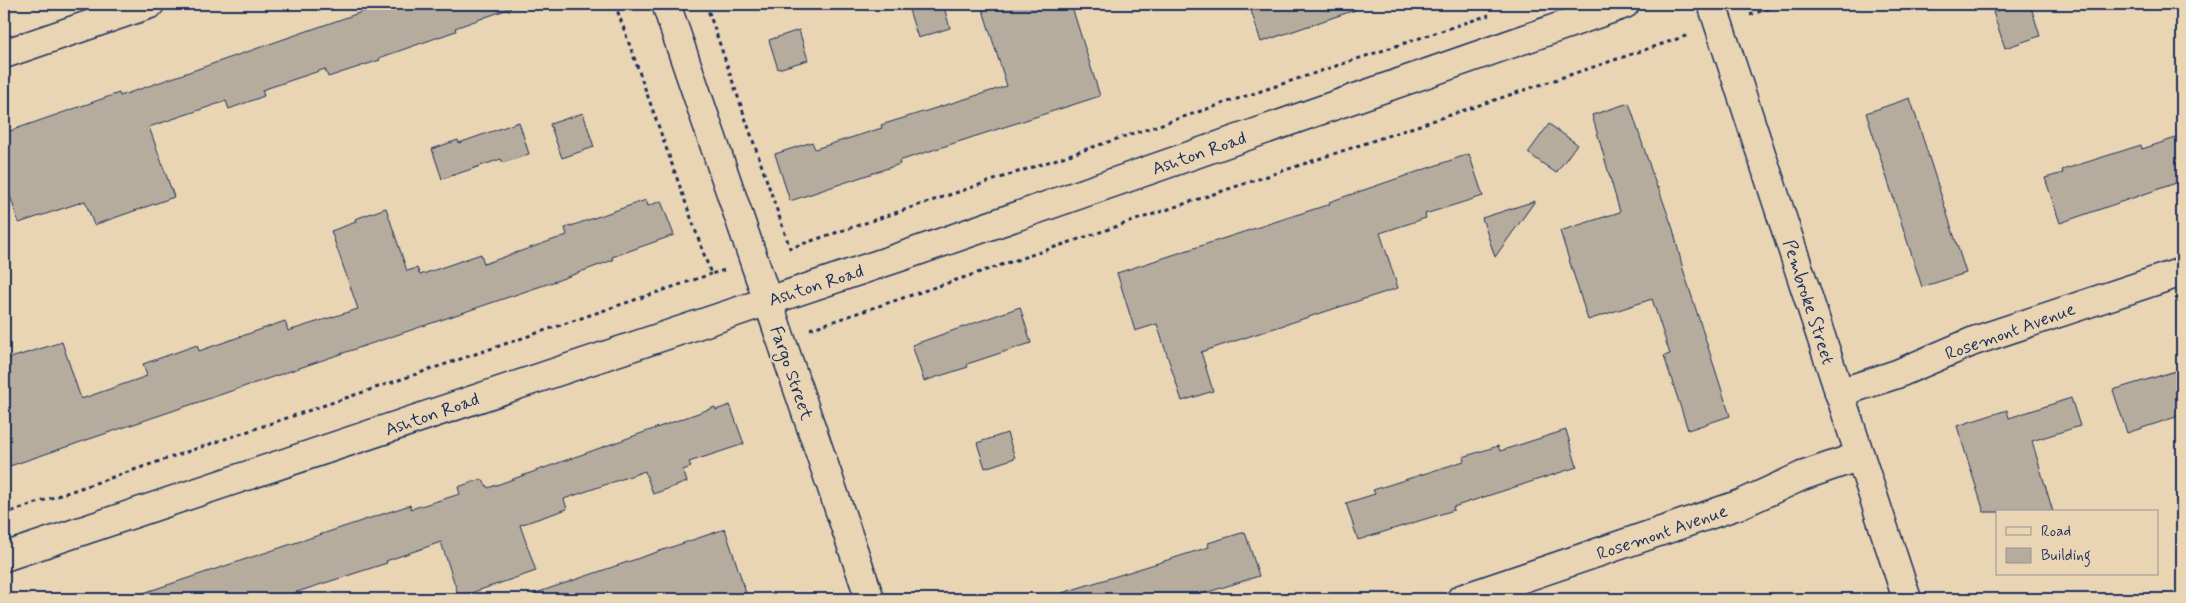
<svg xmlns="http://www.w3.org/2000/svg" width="2186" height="603" font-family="Mynerve,sans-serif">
	<rect width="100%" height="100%" fill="#e9d5b3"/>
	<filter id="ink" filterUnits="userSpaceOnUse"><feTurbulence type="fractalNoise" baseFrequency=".02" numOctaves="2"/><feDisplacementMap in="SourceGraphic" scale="10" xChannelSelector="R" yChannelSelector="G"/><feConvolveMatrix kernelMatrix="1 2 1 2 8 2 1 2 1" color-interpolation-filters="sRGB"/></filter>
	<g filter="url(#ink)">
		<g fill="#b6ac9e" stroke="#1b2f5e">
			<path d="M 408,4 L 511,4 L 511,8 L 455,28 L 456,31 L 379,58 L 380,60 L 328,77 L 325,69 L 262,90 L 264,96 L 229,109 L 226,101 L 149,127 L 174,197 L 94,225 L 85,201 L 19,223 L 4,178 L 4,133 L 119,93 L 120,96 L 382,5 L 384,12 Z"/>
			<path d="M 907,4 L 943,4 L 950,28 L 918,38 Z"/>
			<path d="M 981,4 L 1071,4 L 1100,96 L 899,161 L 900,164 L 790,201 L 775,154 L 812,142 L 815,149 L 882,128 L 881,125 L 1007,86 Z"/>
			<path d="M 1249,4 L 1354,4 L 1355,10 L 1261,42 Z"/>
			<path d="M 2018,4 L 2030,4 L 2040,36 L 2005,48 L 1993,12 Z"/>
			<path d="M 799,30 L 808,60 L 778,69 L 769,40 Z"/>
			<path d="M 1910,98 L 1966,273 L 1922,287 L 1866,113 Z"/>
			<path d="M 1629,103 L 1657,188 L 1658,187 L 1673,229 L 1683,269 L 1730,416 L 1688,430 L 1664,356 L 1670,354 L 1652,299 L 1588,320 L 1560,231 L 1620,212 L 1592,115 Z"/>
			<path d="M 583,113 L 594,147 L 562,158 L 550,124 Z"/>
			<path d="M 519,122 L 529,154 L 503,163 L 501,159 L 442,179 L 432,149 L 458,140 L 459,143 Z"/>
			<path d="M 1549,124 L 1577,144 L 1556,173 L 1528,153 Z"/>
			<path d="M 2182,136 L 2182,181 L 2060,223 L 2045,178 L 2063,173 L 2062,170 L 2141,145 L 2142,149 Z"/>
			<path d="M 1469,154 L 1483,196 L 1425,214 L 1426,218 L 1380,233 L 1398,288 L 1201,352 L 1213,391 L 1182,401 L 1157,324 L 1135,331 L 1117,273 L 1330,204 L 1329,202 Z"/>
			<path d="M 646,200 L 648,206 L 661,201 L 674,235 L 612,257 L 613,260 L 556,281 L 4,468 L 4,360 L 62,342 L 81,399 L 147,376 L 143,364 L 197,345 L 199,351 L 285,321 L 288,331 L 358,309 L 331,231 L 356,222 L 355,219 L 386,208 L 407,271 L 417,268 L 420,275 L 481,254 L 484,264 L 567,235 L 565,228 Z"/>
			<path d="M 1535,201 L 1495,257 L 1482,218 Z"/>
			<path d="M 1020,307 L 1031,343 L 967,364 L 968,367 L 924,381 L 912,345 Z"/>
			<path d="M 2182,369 L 2182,415 L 2127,433 L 2113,390 Z"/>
			<path d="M 2071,398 L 2080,426 L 2032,441 L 2053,512 L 1984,512 L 1957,426 L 2007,410 L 2009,418 Z"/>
			<path d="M 730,405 L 744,444 L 689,462 L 691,467 L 683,470 L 687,482 L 653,494 L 645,471 L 564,499 L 567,509 L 520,525 L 536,571 L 459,597 L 441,542 L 386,561 L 387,563 L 275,599 L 141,599 L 140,594 L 316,536 L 410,505 L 411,509 L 460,494 L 458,487 L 482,479 L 488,488 L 715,407 L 716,410 Z"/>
			<path d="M 1566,430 L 1577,467 L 1453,507 L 1454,510 L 1358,540 L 1346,503 L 1375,494 L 1373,490 L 1464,461 L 1463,457 L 1498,446 L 1500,451 Z"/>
			<path d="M 1007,433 L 1015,458 L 985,468 L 977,443 Z"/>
			<path d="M 725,529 L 748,599 L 534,599 L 533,594 Z"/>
			<path d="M 1245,532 L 1259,576 L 1186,599 L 1063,599 L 1062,593 L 1209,547 L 1208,543 Z"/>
		</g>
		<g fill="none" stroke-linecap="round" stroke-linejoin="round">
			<g stroke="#1b2f5e" stroke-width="31">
				<g id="minor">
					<path d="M 666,4 L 870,599"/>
					<path d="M 1712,4 L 1907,599"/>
					<path d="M 1839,393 L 1897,374 L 1974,341 L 2182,272"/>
					<path d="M 4,557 L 900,257 L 1625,4"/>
					<path d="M 1461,599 L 1741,504 L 1802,476 L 1860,456"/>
				</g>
			</g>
			<g stroke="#1b2f5e" stroke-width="31">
				<path id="major" d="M 4,54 L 150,4"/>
			</g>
			<g stroke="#1b2f5e" stroke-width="3" stroke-dasharray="4 4" stroke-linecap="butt">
				<path d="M 615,4 L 711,274 L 725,270"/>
				<path d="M 706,4 L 790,248 L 1489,15"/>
				<path d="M 1750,15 L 1775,6"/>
				<path d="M 810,329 L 1689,35"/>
				<path d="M 4,514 L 711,274"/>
			</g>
			<use href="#minor" stroke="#e9d5b3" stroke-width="28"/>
			<use href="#major" stroke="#e9d5b3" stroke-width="28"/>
		</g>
	</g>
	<g text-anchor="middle" stroke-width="4" stroke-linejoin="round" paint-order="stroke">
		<g font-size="18" fill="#1b2f5e" stroke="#e9d5b3">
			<text transform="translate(1199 153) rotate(-19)" y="6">Ashton Road</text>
			<text transform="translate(816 285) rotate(-18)" y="6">Ashton Road</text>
			<text transform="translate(1809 302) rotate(72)" y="6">Pembroke Street</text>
			<text transform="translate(2010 331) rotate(-20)" y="6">Rosemont Avenue</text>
			<text transform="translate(792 373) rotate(71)" y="6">Fargo Street</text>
			<text transform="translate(432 414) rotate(-19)" y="6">Ashton Road</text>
			<text transform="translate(1662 532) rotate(-19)" y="6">Rosemont Avenue</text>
		</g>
	</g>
	<rect width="2186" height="603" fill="none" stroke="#e9d5b3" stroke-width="20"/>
	<rect x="10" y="10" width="2166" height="583" fill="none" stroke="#1b2f5e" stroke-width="2" filter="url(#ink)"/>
	<rect x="1996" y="510" width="162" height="65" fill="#e9d5b3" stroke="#979391"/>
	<rect x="2006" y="527" width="25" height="8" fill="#e9d5b3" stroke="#979391"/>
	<text x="2041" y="536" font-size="15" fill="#1b2f5e">Road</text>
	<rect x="2006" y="548" width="25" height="15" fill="#b6ac9e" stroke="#979391"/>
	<text x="2041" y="560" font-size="15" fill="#1b2f5e">Building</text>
</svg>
